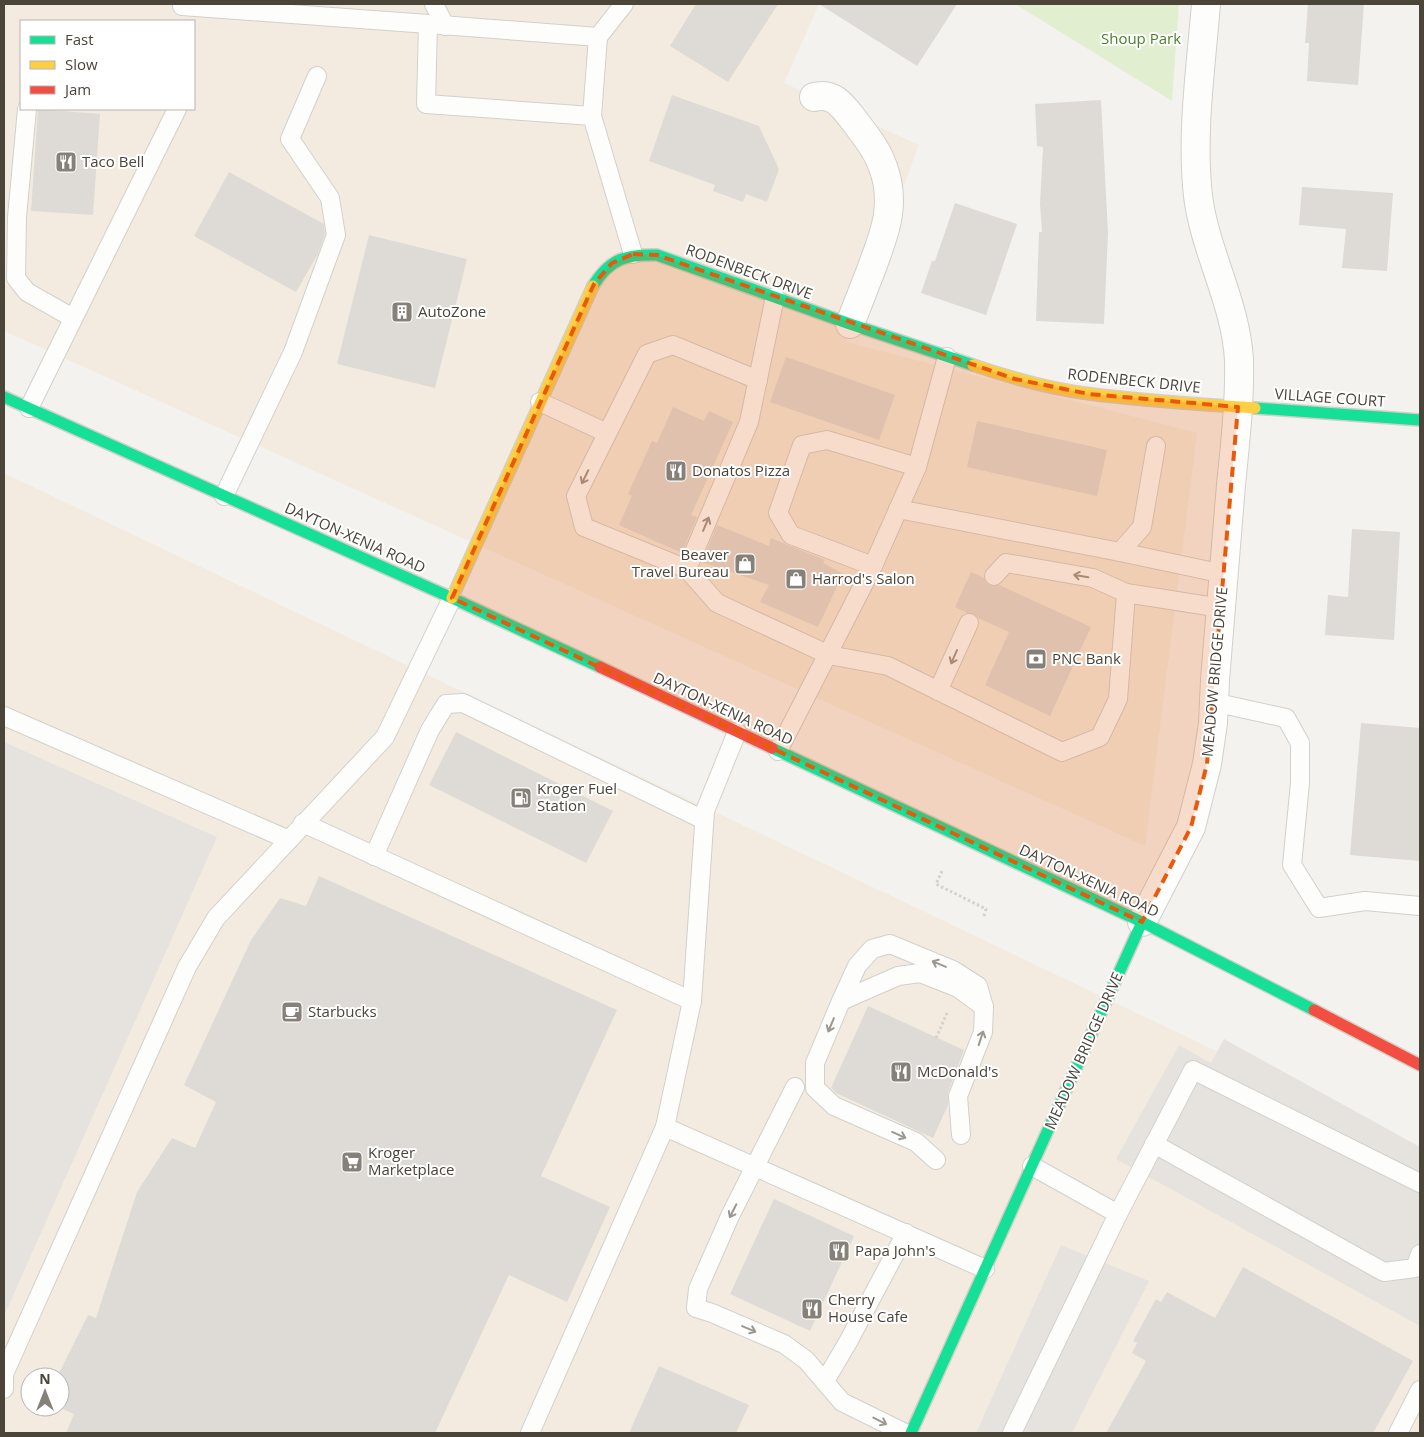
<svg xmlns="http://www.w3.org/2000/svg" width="1424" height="1437" font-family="'Open Sans',sans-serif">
	<rect width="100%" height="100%" fill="#f4f2ee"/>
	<g fill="#f3ebdf" fill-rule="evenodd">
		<path d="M 4,4 L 819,4 L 784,83 L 919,145 L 846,342 L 1197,433 L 1145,846 L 4,331 ZM 21,21 L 194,21 L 194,109 L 21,109 Z"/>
		<path d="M 4,473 L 1420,1148 L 1420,1433 L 4,1433 ZM 30,1377 L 60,1377 L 60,1407 L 30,1407 Z"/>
	</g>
	<path fill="#e1eecf" d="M 1015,4 L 1179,4 L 1172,101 Z"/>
	<g fill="#e6e3df">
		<path d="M 4,742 L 217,837 L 4,1316 Z"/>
		<path d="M 1224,1039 L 1420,1147 L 1420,1326 L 1116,1159 L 1179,1045 L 1211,1063 Z"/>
		<path d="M 1061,1245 L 1149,1281 L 1072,1433 L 976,1433 Z"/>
	</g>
	<g fill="#dedbd6">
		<path d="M 696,4 L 778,4 L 728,82 L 670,46 Z"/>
		<path d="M 819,4 L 957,4 L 917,66 Z"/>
		<path d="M 1308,4 L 1364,4 L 1358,85 L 1307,81 L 1309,43 L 1305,43 Z"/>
		<path d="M 672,95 L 759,126 L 779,169 L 767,202 L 746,194 L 743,202 L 713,191 L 715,185 L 649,161 Z"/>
		<path d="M 1101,100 L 1108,233 L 1104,324 L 1036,321 L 1039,232 L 1042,232 L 1040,204 L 1043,147 L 1037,146 L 1035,104 Z"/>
		<path d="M 38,109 L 100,114 L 93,215 L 31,211 Z"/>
		<path d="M 229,172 L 324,224 L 325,234 L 318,254 L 296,292 L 194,236 Z"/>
		<path d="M 1302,187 L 1393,193 L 1387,271 L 1342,268 L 1346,229 L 1299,225 Z"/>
		<path d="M 955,203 L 1017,224 L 986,315 L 921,293 L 932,261 L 935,261 Z"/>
		<path d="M 369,235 L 467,259 L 435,388 L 337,364 Z"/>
		<path d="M 786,357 L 895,395 L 879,440 L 770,402 Z"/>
		<path d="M 673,407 L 704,421 L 709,411 L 733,422 L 691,515 L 697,517 L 682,553 L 619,525 L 632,496 L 628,494 L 652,441 L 657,443 Z"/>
		<path d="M 977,421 L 1107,450 L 1097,496 L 967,467 Z"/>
		<path d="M 717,525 L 769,546 L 771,538 L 785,544 L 825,560 L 823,563 L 843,574 L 818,627 L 760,602 L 769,585 L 702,562 Z"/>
		<path d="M 1352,529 L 1400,532 L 1394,640 L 1325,635 L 1328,595 L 1348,597 Z"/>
		<path d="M 971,572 L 984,578 L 986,583 L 991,586 L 999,585 L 1091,627 L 1050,716 L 985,685 L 1009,632 L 978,618 L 974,614 L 967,613 L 955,607 Z"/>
		<path d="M 1361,723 L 1420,728 L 1420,861 L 1350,855 Z"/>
		<path d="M 456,732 L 613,811 L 586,863 L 429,785 Z"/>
		<path d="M 319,876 L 617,1010 L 541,1176 L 610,1207 L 567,1302 L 509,1275 L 435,1433 L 66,1433 L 74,1414 L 58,1407 L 60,1407 L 60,1377 L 57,1377 L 88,1315 L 96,1318 L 137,1192 L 172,1138 L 195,1148 L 216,1102 L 184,1085 L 251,940 L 280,898 L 306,906 Z"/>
		<path d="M 868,1006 L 964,1050 L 948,1092 L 948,1105 L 933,1138 L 836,1093 L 831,1088 Z"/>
		<path d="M 774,1199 L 854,1236 L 810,1331 L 730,1294 Z"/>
		<path d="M 1243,1267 L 1413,1361 L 1373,1433 L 1106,1433 L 1146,1361 L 1132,1353 L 1137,1343 L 1133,1341 L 1156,1299 L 1161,1302 L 1167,1292 L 1215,1318 Z"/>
		<path d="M 659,1366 L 749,1405 L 736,1433 L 629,1433 Z"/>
	</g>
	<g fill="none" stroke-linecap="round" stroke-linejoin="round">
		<g stroke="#d2d0cb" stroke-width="20">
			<g id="lane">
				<path d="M 434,4 L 445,26"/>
				<path d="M 182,6 L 428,24 L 426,104 L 592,116 L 633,254"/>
				<path d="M 428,24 L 598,37 L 592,116"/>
				<path d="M 598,37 L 624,4"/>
				<path d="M 27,109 L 17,217 L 16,278 L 27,292 L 73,318"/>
				<path d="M 758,380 L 673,345 L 647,354 L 576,496 L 584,527 L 687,569 L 717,603 L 829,655 L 888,666 L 1062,752 L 1100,737 L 1118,699 L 1126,593 L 1221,608"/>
				<path d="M 540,402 L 607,433"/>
				<path d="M 29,408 L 177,109"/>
				<path d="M 224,496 L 293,352 L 336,235 L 330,198 L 290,139 L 317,76"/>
				<path d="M 898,509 L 1120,552 L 1142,527 L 1156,446"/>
				<path d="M 1120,552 L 1224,574"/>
				<path d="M 873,566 L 791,535 L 778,513 L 802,445 L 827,440 L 917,467"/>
				<path d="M 687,569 L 749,422 L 775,297"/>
				<path d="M 994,576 L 1006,563 L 1093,578 L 1126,593"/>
				<path d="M 938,691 L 969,623"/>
				<path d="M 1213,702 L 1286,718 L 1300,743 L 1300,783 L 1292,865 L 1319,908 L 1365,901 L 1420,906"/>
				<path d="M 4,716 L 289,840"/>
				<path d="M 778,751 L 873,566 L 917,467 L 947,357"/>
				<path d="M 303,823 L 692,1001"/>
				<path d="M 374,856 L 430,730 L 446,704 L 463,703 L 704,820"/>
				<path d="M 841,1001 L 857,966 L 872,949 L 890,944 L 953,970 L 978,986 L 984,1007"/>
				<path d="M 795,1087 L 730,1216 L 698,1289 L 696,1308 L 712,1313 L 784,1344 L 806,1360 L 842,1402 L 905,1433"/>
				<path d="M 665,1127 L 985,1269"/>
				<path d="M 1154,1144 L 1384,1272 L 1415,1268 L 1420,1254"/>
				<path d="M 936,1160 L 916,1142 L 834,1106 L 815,1088 L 815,1063 L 841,1001 L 898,976 L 920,973 L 958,988 L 984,1007 L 983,1032 L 958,1096 L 961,1135"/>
				<path d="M 1032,1166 L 1118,1214"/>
				<path d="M 825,1381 L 848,1342 L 906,1233"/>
				<path d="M 4,1389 L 4,1374 L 187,967 L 216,918 L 385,737 L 452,598"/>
				<path d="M 530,1433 L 665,1127 L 692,1001 L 705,811 L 737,732"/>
				<path d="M 1012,1433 L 1118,1214 L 1193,1070 L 1420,1183"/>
				<path d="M 1398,1433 L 1420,1390"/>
			</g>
		</g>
		<g stroke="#d2d0cb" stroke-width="30">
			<g id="street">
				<path d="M 814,97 C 833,92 842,105 853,119 C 864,134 877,149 883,167 C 897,205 884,235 871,270 C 864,288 857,306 850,324"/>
				<path d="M 1142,922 L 1191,827 L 1207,764 L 1213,723 L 1215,680 C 1220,615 1226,550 1231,485 C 1235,444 1240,402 1239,360 C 1236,303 1205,252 1198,196 C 1191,132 1201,67 1206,4"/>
			</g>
		</g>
		<g stroke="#d3cfc5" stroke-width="14">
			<g id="fast">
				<path d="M 593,286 C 610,258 627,254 657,255 L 850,324 L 973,365"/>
				<path d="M 4,397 L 452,598 L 600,667"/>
				<path d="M 1255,408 L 1420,420"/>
				<path d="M 772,748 L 1142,922 L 1314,1010"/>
				<path d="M 911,1433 L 1142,922"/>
			</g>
		</g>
		<g stroke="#d3cfc5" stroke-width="14">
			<g id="slow">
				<path d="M 973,365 C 1011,378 1051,389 1091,394 C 1145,401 1200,404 1255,408"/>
				<path d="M 452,598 L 593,286"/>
			</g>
		</g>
		<g stroke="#d3cfc5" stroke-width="14">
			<g id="jam">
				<path d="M 600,667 L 772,748"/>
				<path d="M 1314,1010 L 1420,1065"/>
			</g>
		</g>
		<g stroke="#d3d2cc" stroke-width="3" stroke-dasharray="2.5 2.5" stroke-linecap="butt">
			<path d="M 942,871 L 936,884 L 986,909 L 984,916"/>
			<path d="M 936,1038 L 948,1011"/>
		</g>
		<use href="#lane" stroke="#fdfdfc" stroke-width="18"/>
		<use href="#street" stroke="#fdfdfc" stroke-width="28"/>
		<use href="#fast" stroke="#16e098" stroke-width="11"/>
		<use href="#slow" stroke="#ffcf43" stroke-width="11"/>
		<use href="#jam" stroke="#f24e42" stroke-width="11"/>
	</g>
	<defs><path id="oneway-shaft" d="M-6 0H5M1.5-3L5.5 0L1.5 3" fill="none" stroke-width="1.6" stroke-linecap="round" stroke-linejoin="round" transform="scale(1.25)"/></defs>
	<g stroke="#9b9791">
		<use href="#oneway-shaft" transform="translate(585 477) rotate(116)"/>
		<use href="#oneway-shaft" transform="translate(706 524) rotate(-67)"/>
		<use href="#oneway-shaft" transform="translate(1081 576) rotate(-170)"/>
		<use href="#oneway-shaft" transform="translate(954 657) rotate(114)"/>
		<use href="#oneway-shaft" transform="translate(939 964) rotate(-157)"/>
		<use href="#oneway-shaft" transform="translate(831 1025) rotate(113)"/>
		<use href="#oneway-shaft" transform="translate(981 1038) rotate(-72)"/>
		<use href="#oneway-shaft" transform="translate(899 1135) rotate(24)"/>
		<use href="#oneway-shaft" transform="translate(733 1211) rotate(117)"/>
		<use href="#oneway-shaft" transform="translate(749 1329) rotate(23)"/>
		<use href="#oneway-shaft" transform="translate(880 1421) rotate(27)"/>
	</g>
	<path fill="#e8590c" fill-opacity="0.2" stroke="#e8590c" stroke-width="4" stroke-dasharray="10 6" stroke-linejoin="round" d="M 633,254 L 657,255 L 1015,379 L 1089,394 L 1238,407 L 1207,764 L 1191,827 L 1142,922 L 452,598 L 594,284 L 612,263 Z"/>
	<defs>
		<g id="restaurant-square" transform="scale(1.125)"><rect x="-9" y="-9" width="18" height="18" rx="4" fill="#868178" stroke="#fff"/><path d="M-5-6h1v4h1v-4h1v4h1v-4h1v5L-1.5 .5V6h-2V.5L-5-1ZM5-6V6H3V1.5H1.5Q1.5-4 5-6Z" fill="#fff"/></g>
		<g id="building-square" transform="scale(1.125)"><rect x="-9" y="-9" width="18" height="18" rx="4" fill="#868178" stroke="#fff"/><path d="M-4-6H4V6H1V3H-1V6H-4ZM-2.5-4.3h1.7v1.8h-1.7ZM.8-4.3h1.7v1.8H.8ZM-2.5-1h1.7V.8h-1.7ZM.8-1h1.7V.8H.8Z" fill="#fff"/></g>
		<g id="shop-square" transform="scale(1.125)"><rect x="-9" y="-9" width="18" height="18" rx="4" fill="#868178" stroke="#fff"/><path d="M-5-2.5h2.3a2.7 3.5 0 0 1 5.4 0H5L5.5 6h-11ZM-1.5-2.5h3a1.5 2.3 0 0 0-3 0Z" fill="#fff"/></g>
		<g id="bank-square" transform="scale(1.125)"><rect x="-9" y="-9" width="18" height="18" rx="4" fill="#868178" stroke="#fff"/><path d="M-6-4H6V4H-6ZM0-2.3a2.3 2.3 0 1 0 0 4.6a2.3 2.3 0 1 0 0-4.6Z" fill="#fff"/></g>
		<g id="fuel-square" transform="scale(1.125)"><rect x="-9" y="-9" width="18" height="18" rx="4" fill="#868178" stroke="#fff"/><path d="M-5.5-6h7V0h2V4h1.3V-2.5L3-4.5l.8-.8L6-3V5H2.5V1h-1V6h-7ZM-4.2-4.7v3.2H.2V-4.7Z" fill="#fff"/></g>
		<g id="cafe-square" transform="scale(1.125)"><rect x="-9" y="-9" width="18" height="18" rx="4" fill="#868178" stroke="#fff"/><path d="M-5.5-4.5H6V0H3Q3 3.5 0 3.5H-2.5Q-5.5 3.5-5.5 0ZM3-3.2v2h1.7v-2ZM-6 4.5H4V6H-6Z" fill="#fff"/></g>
		<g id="supermarket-square" transform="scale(1.125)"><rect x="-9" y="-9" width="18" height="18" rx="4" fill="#868178" stroke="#fff"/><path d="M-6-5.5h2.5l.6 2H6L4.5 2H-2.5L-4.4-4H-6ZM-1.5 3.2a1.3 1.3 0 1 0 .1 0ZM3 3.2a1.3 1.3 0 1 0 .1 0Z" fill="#fff"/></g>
	</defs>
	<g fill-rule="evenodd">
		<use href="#restaurant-square" x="66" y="162"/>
		<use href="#building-square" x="402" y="312"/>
		<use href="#restaurant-square" x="676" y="471"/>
		<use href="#shop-square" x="745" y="564"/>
		<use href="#shop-square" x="796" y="579"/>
		<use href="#bank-square" x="1036" y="659"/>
		<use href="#fuel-square" x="521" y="798"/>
		<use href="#cafe-square" x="292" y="1012"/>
		<use href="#restaurant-square" x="901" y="1072"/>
		<use href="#supermarket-square" x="352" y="1162"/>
		<use href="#restaurant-square" x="839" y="1251"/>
		<use href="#restaurant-square" x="812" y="1309"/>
	</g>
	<g text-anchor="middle" stroke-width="4" stroke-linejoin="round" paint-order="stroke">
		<g font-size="15" fill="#4a7f2a" stroke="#fff">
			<text x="1141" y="44">Shoup Park</text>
		</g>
		<g font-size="15" fill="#4b4439" stroke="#fff" text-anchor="start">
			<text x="82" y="167">Taco Bell</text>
			<text x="418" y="317">AutoZone</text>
			<text x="692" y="476">Donatos Pizza</text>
			<text x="729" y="560" text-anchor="end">Beaver<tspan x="729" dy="17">Travel Bureau</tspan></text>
			<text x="812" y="584">Harrod's Salon</text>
			<text x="1052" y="664">PNC Bank</text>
			<text x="537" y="794">Kroger Fuel<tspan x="537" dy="17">Station</tspan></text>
			<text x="308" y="1017">Starbucks</text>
			<text x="917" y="1077">McDonald's</text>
			<text x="368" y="1158">Kroger<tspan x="368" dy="17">Marketplace</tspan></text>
			<text x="855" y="1256">Papa John's</text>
			<text x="828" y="1305">Cherry<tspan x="828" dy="17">House Cafe</tspan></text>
		</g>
		<g font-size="15" fill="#4b4439" stroke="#fff">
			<text transform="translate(749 272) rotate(20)" y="5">RODENBECK DRIVE</text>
			<text transform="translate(1134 381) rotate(6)" y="5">RODENBECK DRIVE</text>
			<text transform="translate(1330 398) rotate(4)" y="5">VILLAGE COURT</text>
			<text transform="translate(355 538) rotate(24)" y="5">DAYTON-XENIA ROAD</text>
			<text transform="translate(1215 672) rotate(-85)" y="5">MEADOW BRIDGE DRIVE</text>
			<text transform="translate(723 709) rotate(25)" y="5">DAYTON-XENIA ROAD</text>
			<text transform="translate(1089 881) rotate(25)" y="5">DAYTON-XENIA ROAD</text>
			<text transform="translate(1084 1051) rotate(-66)" y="5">MEADOW BRIDGE DRIVE</text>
		</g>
	</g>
	<rect width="1424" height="1437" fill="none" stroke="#4b4439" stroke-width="10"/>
	<rect x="20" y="20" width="175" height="90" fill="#ffffff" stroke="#b7b4b0"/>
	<rect x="30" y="36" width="25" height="8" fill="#16e098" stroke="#b7b4b0"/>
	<text x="65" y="45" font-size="15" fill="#4b4439">Fast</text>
	<rect x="30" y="61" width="25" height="8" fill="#ffcf43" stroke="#b7b4b0"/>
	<text x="65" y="70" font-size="15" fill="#4b4439">Slow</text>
	<rect x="30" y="86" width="25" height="8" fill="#f24e42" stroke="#b7b4b0"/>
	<text x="65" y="95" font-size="15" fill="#4b4439">Jam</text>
	<g transform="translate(45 1392)"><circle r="24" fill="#ffffff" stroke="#b7b4b0"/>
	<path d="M0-4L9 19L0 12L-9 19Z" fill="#868178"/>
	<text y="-8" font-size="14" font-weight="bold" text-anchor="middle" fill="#4b4439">N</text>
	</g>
</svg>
